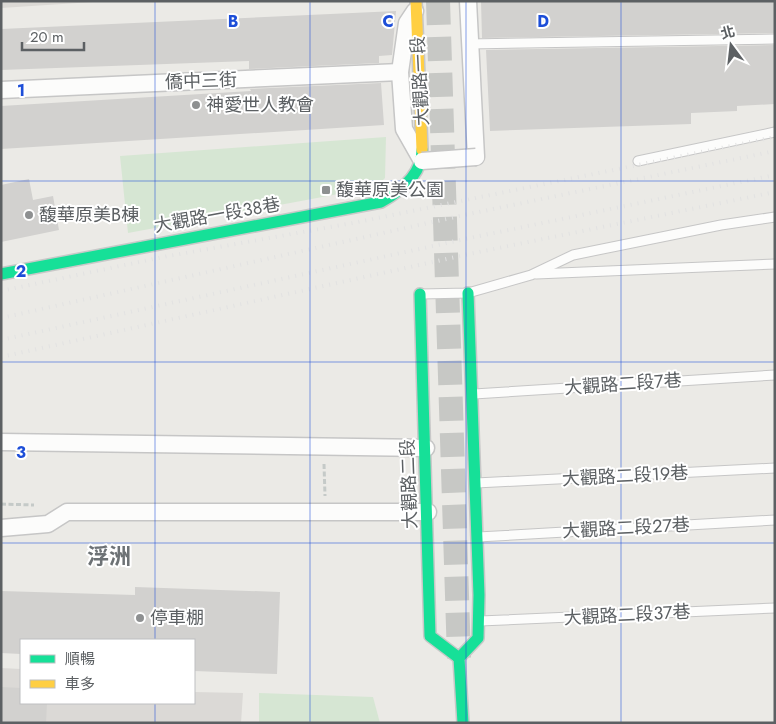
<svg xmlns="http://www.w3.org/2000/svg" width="776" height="724" font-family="Jost,'Noto Sans TC',sans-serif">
	<rect width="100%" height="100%" fill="#ebeae6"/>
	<path fill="#dbd9d6" d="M 1,668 L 21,669 L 21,703 L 194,703 L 194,692 L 243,693 L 241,723 L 1,723 Z"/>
	<path fill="#dbd9d5" d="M 1,1 L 108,1 L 1,8 Z"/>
	<g fill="#d6e6d3">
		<path d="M 386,137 L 385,178 L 376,187 L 128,233 L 120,156 Z"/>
		<path d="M 259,693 L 373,697 L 380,723 L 259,723 Z"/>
	</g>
	<g fill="#d2d1cf">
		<path d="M 481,1 L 775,1 L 775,33 L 482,38 Z"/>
		<path d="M 396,11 L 392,55 L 379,56 L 379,63 L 249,69 L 249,61 L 1,70 L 1,29 Z"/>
		<path d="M 775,45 L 775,104 L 737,106 L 737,111 L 691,113 L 691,124 L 490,131 L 486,50 Z"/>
		<path d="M 381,83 L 384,125 L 1,149 L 1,106 L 251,91 L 250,89 Z"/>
		<path d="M 29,179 L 33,200 L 53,196 L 59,230 L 1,242 L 1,185 Z"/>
		<path d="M 135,587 L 280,592 L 277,674 L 194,671 L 194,640 L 21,640 L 21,654 L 1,653 L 1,591 L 135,595 Z"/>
		<path d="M 1,687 L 21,688 L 21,703 L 47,703 L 46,723 L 1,723 Z"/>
	</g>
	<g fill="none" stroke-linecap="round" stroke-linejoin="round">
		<path stroke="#c7c8c5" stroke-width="24" stroke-dasharray="24 12" stroke-linecap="butt" d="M 438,1 L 459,658"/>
		<g stroke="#c6c6c6" stroke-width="11">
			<g id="lane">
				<path d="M 469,44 L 775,39"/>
				<path d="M 638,161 L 775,132"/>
				<path d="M 536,274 L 775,264"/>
				<path d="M 421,294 L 468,293 L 531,275 L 573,255 L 721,225 L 775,217"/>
				<path d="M 474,394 L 775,375"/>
				<path d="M 476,483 L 775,468"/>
				<path d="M 478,537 L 775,520"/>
				<path d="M 480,621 L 775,608"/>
			</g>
		</g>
		<g stroke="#c6c6c6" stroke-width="19">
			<g id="street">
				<path d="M 468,1 L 476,157"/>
				<path d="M 415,11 L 407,23 L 400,72 L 404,129 L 421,159"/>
				<path d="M 1,90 L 400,72"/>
				<path d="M 1,442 L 426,448"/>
				<path d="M 1,528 L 48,524 L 67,512 L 428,512"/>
			</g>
		</g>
		<g stroke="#c8c8c8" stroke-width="14">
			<g id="fast">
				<path d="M 1,274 L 381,202 C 401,191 422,174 422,150"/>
				<path d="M 420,294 L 430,636 L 459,658"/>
				<path d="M 463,723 L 459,658 L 478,638 L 479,595 L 468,293"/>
			</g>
		</g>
		<g stroke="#c8c8c8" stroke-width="14">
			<path id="slow" d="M 416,1 L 422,150"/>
		</g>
		<g stroke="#c5cac8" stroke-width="3" stroke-dasharray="5 2.5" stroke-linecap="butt">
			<path d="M 324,464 L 325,496"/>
			<path d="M 1,504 L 34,505"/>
		</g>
		<use href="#lane" stroke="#fcfcfb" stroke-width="9"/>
		<use href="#street" stroke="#fcfcfb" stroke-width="16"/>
		<use href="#fast" stroke="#16e098" stroke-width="11"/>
		<use href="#slow" stroke="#ffcf43" stroke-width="11"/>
		<g stroke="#e2e2e2" stroke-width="4" stroke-dasharray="1 6" stroke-linecap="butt">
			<path d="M 1,291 L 163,257 L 353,223 L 775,137"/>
			<path d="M 1,318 L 464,215 L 775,151"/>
			<path d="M 1,340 L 465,239 L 775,175"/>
			<path d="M 1,357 L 469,254 L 775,192"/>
		</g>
		<g stroke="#c6c6c6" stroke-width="19" stroke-linecap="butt">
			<path id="street-bridge" d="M 422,161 L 476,157"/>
		</g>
		<use href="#street-bridge" stroke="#fcfcfb" stroke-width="16"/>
	</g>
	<path fill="none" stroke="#1d4ed8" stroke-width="1" stroke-opacity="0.55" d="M 155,1 L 155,640M 310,1 L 310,723M 466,1 L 466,723M 621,1 L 621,723M 1,181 L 775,181M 1,362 L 775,362M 1,543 L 775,543M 155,703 L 155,723"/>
	<g fill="#8e9091" stroke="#fff" stroke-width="2">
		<circle cx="196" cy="105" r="5"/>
		<rect x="321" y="185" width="10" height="10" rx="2.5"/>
		<circle cx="29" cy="215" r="5"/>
		<circle cx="140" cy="618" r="5"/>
	</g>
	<g text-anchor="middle" stroke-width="4" stroke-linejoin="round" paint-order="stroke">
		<g font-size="18" fill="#5c6063" stroke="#fff">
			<text transform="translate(201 81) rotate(-2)" y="6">僑中三街</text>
			<text transform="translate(420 81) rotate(-93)" y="6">大觀路一段</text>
			<text transform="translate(217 215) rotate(-10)" y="6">大觀路一段38巷</text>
			<text transform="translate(623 384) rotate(-4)" y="6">大觀路二段7巷</text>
			<text transform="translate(625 476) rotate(-3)" y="6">大觀路二段19巷</text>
			<text transform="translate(409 484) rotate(-92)" y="6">大觀路二段</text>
			<text transform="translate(626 528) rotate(-3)" y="6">大觀路二段27巷</text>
			<text transform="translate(627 615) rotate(-3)" y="6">大觀路二段37巷</text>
		</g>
		<g font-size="18" fill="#5c6063" stroke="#fff" text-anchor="start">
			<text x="206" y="111">神愛世人教會</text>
			<text x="336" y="196">馥華原美公園</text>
			<text x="39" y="221">馥華原美B棟</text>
			<text x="150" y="624">停車棚</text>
		</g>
		<g font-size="22" font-weight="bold" fill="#6d7275" stroke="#fff">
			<text x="109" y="564">浮洲</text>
		</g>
	</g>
	<g font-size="16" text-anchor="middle" font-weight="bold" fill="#1d4ed8" stroke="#fff" stroke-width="4" stroke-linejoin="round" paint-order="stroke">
		<text x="233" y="27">B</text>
		<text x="388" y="27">C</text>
		<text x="543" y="27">D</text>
		<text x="21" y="96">1</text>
		<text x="21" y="277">2</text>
		<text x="21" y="458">3</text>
	</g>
	<rect width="776" height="724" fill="none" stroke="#5c6063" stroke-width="5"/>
	<rect x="20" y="639" width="175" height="65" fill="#ffffff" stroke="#bebfc1"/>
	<rect x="30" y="655" width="25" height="8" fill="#16e098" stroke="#bebfc1"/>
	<text x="65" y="664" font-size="15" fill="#5c6063">順暢</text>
	<rect x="30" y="680" width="25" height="8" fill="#ffcf43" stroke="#bebfc1"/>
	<text x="65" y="689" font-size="15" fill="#5c6063">車多</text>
	<g transform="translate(731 45) rotate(345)" stroke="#ffffff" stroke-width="4" paint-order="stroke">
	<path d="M0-4L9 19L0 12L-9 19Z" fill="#5c6063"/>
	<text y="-8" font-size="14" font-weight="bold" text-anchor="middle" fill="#5c6063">北</text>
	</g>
	<path d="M22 42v8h62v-8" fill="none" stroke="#5c6063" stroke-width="2.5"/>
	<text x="30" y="42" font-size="15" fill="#5c6063" stroke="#ffffff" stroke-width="4" paint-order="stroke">20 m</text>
</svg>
